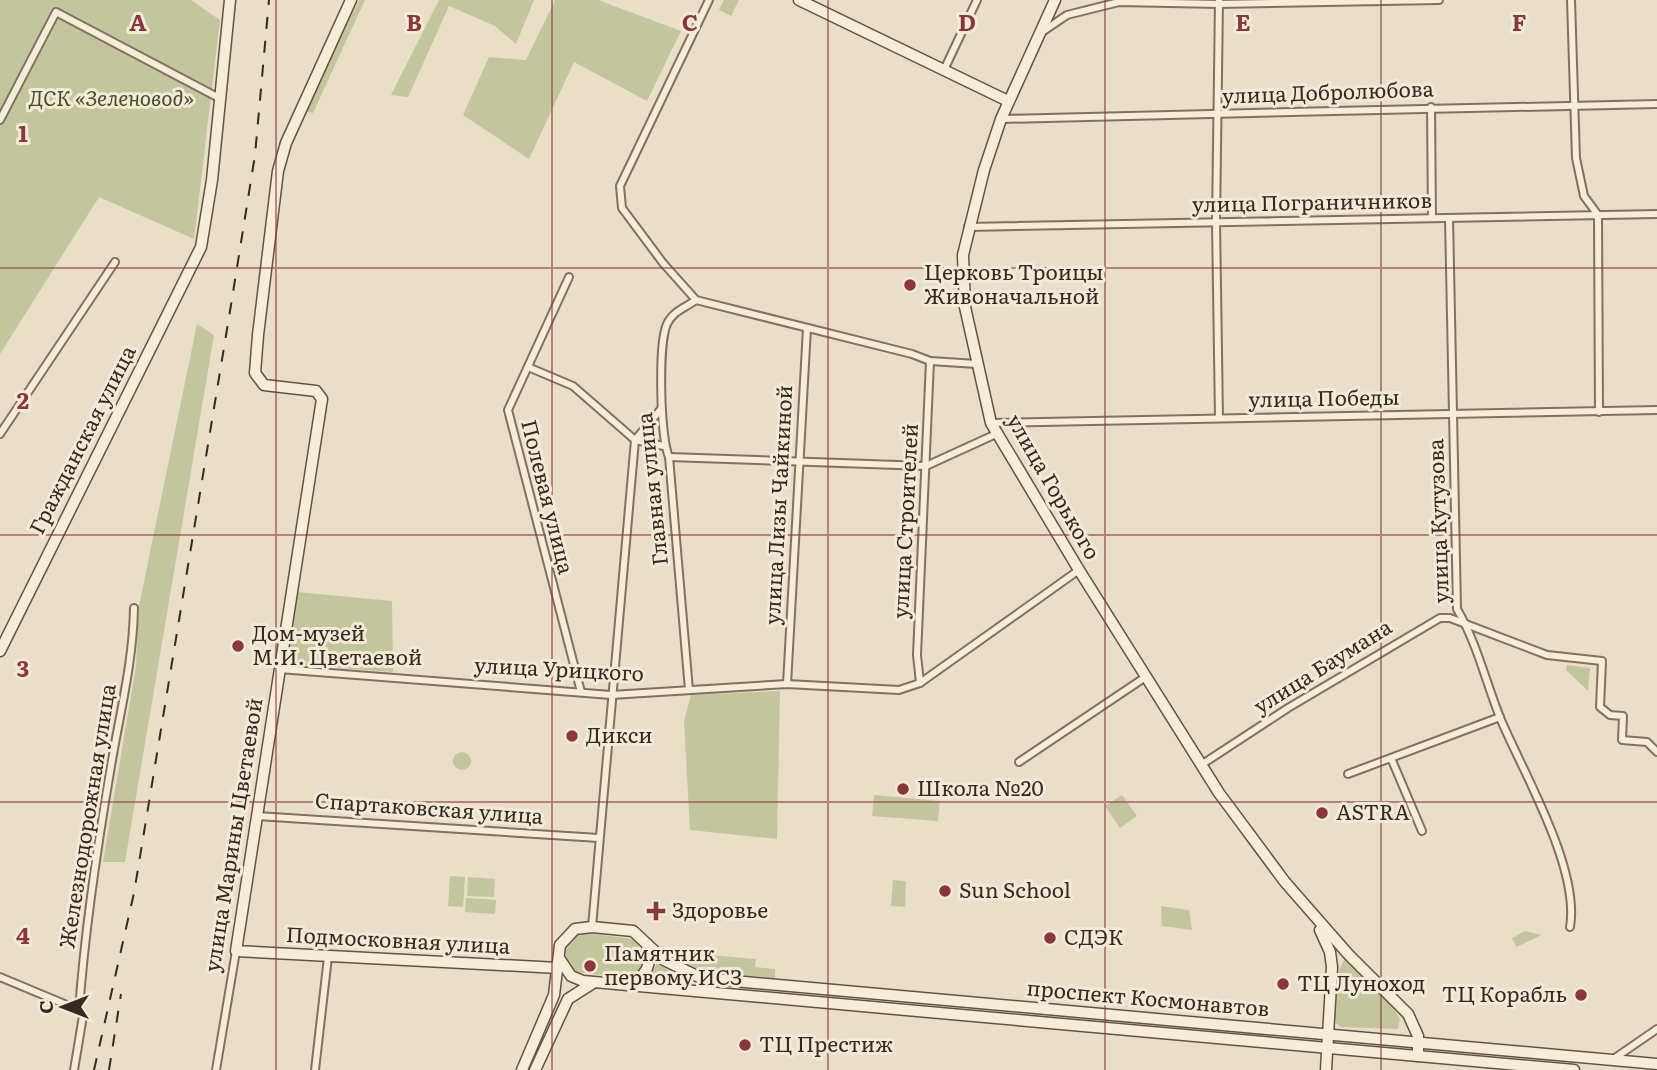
<svg xmlns="http://www.w3.org/2000/svg" width="1657" height="1070" font-family="Literata,serif">
	<rect width="100%" height="100%" fill="#e9dec8"/>
	<g fill="#c3c69d">
		<path d="M 0,0 L 191,0 L 220,20 L 194,239 L 99,197 L 0,354 Z"/>
		<path d="M 359,0 L 365,0 L 313,113 L 304,111 Z"/>
		<path d="M 439,0 L 534,0 L 516,44 L 495,26 L 449,6 L 408,97 L 391,95 Z"/>
		<path d="M 555,0 L 598,0 L 681,31 L 647,101 L 574,62 L 529,159 L 463,115 L 489,57 L 526,60 Z"/>
		<path d="M 724,0 L 739,0 L 731,16 L 719,10 Z"/>
		<path d="M 197,324 L 214,335 L 125,862 L 103,862 L 136,666 L 139,606 Z"/>
		<path d="M 297,592 L 392,601 L 393,672 L 285,664 Z"/>
		<path d="M 1567,665 L 1590,668 L 1588,691 L 1566,670 Z"/>
		<path d="M 780,691 L 777,839 L 690,830 L 684,721 L 691,695 Z"/>
		<circle cx="462" cy="761" r="9"/>
		<path d="M 874,795 L 940,801 L 938,821 L 872,816 Z"/>
		<path d="M 1122,795 L 1137,816 L 1120,828 L 1105,806 Z"/>
		<path d="M 450,876 L 465,877 L 463,907 L 448,906 Z"/>
		<path d="M 468,877 L 495,879 L 494,897 L 467,896 Z"/>
		<path d="M 893,880 L 906,881 L 905,907 L 891,906 Z"/>
		<path d="M 466,898 L 496,900 L 495,914 L 465,912 Z"/>
		<path d="M 1161,906 L 1189,910 L 1192,930 L 1162,926 Z"/>
		<path d="M 1525,931 L 1542,935 L 1516,947 L 1512,938 Z"/>
		<path d="M 584,933 L 634,939 L 644,954 L 640,971 L 624,978 L 576,972 C 559,959 564,939 584,933 Z"/>
		<path d="M 677,949 L 686,953 L 756,959 L 755,967 L 775,969 L 775,978 L 703,972 L 676,960 Z"/>
		<path d="M 1345,959 L 1385,996 L 1400,1019 L 1398,1029 L 1341,1027 L 1336,1023 C 1332,1007 1334,973 1345,959 Z"/>
		<path d="M 657,963 L 691,984 L 648,980 Z"/>
	</g>
	<g fill="none" stroke-linecap="round" stroke-linejoin="round">
		<g stroke="#83715f" stroke-width="10">
			<g id="street">
				<path d="M 709,0 L 620,186 L 622,208 L 663,263 L 696,300 L 912,354 L 930,361 L 977,364"/>
				<path d="M 1219,0 L 1216,222 L 1219,418"/>
				<path d="M 1571,0 L 1576,158 L 1584,196 L 1598,215 L 1599,412"/>
				<path d="M 1042,32 L 1067,15 L 1119,2 L 1219,4 L 1439,0"/>
				<path d="M 944,70 L 977,0"/>
				<path d="M 1431,107 L 1432,218"/>
				<path d="M 1001,119 C 1220,115 1438,107 1657,104"/>
				<path d="M 0,120 L 56,12 L 221,99"/>
				<path d="M 1449,218 L 1457,609 C 1477,643 1486,683 1501,720 C 1524,774 1580,869 1570,927"/>
				<path d="M 968,227 L 1657,214"/>
				<path d="M 569,277 L 508,410 L 581,692"/>
				<path d="M 528,367 L 573,386 L 635,440 L 664,446"/>
				<path d="M 991,423 L 1657,410"/>
				<path d="M 0,434 L 115,262"/>
				<path d="M 669,457 L 926,466 L 996,434"/>
				<path d="M 279,669 L 611,695 L 787,684 L 899,690 L 920,683 L 1079,570"/>
				<path d="M 920,683 L 917,655 L 930,361"/>
				<path d="M 787,684 L 807,328"/>
				<path d="M 689,690 L 669,457 C 660,437 658,344 667,324 C 673,311 685,308 696,300"/>
				<path d="M 1391,758 L 1422,831"/>
				<path d="M 1019,762 L 1147,676"/>
				<path d="M 1201,765 L 1288,708 L 1440,618 L 1450,618 L 1547,655 L 1602,661 L 1600,707 L 1610,715 L 1623,716 L 1622,740 L 1647,742 L 1657,752"/>
				<path d="M 1348,774 L 1500,717"/>
				<path d="M 257,816 L 599,838"/>
				<path d="M 592,927 L 635,440 L 661,409"/>
				<path d="M 0,977 L 79,1010"/>
				<path d="M 1612,1060 L 1657,1029"/>
				<path d="M 74,1070 L 83,1016 L 79,1010 C 85,928 97,848 111,766 C 120,712 133,663 134,608"/>
				<path d="M 216,1070 L 236,951"/>
				<path d="M 315,1070 L 328,957"/>
			</g>
		</g>
		<g stroke="#655342" stroke-width="13">
			<g id="secondary">
				<path d="M 351,0 L 286,143 L 278,171 L 258,335 L 255,373 L 264,385 L 316,391 L 322,399 L 236,951 L 558,968"/>
				<path d="M 799,0 L 1008,101"/>
				<path d="M 1055,0 L 1001,119 L 984,170 L 963,255 L 965,307 L 991,423 L 1079,570 L 1219,793 L 1285,882 L 1348,954 L 1408,1014 L 1418,1036 L 1418,1056"/>
				<path d="M 0,651 L 201,247 L 212,180 L 230,0"/>
				<path d="M 1320,930 L 1330,952 L 1332,967 L 1326,1070"/>
				<path d="M 559,958 L 571,976 L 583,981 L 1574,1070"/>
				<path d="M 629,985 C 647,976 653,963 647,944"/>
				<path d="M 522,1070 L 554,995 L 560,945 L 575,929 L 592,927 L 633,931 L 664,960 L 701,978 L 1657,1064"/>
				<path d="M 535,1070 L 568,999 L 593,983"/>
			</g>
		</g>
		<use href="#street" stroke="#f5ecda" stroke-width="6"/>
		<use href="#secondary" stroke="#f5ecda" stroke-width="10"/>
		<g stroke="#352a21" stroke-width="2" stroke-dasharray="12 12" stroke-linecap="butt">
			<path d="M 94,1070 L 134,893 L 231,305 L 255,155 L 269,0"/>
			<path d="M 109,1070 L 121,994"/>
		</g>
	</g>
	<path fill="none" stroke="#8b3639" stroke-width="2" stroke-opacity="0.55" d="M 276,0 L 276,1070M 552,0 L 552,1070M 828,0 L 828,1070M 1105,0 L 1105,1070M 1381,0 L 1381,1070M 0,268 L 1657,268M 0,535 L 1657,535M 0,802 L 1657,802"/>
	<g fill="#8b3639" stroke="#f2e9d7" stroke-width="2.5">
		<circle cx="910" cy="285" r="7"/>
		<circle cx="238" cy="646" r="7"/>
		<circle cx="572" cy="736" r="7"/>
		<circle cx="903" cy="789" r="7"/>
		<circle cx="1322" cy="813" r="7"/>
		<circle cx="945" cy="891" r="7"/>
		<path d="M652.5 900.5h7v7h7v7h-7v7h-7v-7h-7v-7h7z"/>
		<circle cx="1050" cy="938" r="7"/>
		<circle cx="590" cy="966" r="7"/>
		<circle cx="1283" cy="984" r="7"/>
		<circle cx="1581" cy="995" r="7"/>
		<circle cx="745" cy="1045" r="7"/>
	</g>
	<g text-anchor="middle" stroke-width="6" stroke-linejoin="round" paint-order="stroke">
		<g font-size="21" fill="#352a21" stroke="#f2e9d7">
			<text transform="translate(1328 93) rotate(-2)" y="7">улица Добролюбова</text>
			<text transform="translate(1312 203) rotate(-1)" y="7">улица Пограничников</text>
			<text transform="translate(1324 399) rotate(-1)" y="7">улица Победы</text>
			<text transform="translate(83 440) rotate(-63)" y="7">Гражданская улица</text>
			<text transform="translate(1053 487) rotate(60)" y="7">улица Горького</text>
			<text transform="translate(653 489) rotate(-96)" y="7">Главная улица</text>
			<text transform="translate(547 497) rotate(76)" y="7">Полевая улица</text>
			<text transform="translate(779 505) rotate(-87)" y="7">улица Лизы Чайкиной</text>
			<text transform="translate(906 521) rotate(-87)" y="7">улица Строителей</text>
			<text transform="translate(1439 521) rotate(-92)" y="7">улица Кутузова</text>
			<text transform="translate(1323 667) rotate(-32)" y="7">улица Баумана</text>
			<text transform="translate(559 670) rotate(3)" y="7">улица Урицкого</text>
			<text transform="translate(429 809) rotate(4)" y="7">Спартаковская улица</text>
			<text transform="translate(88 816) rotate(-81)" y="7">Железнодорожная улица</text>
			<text transform="translate(234 835) rotate(-81)" y="7">улица Марины Цветаевой</text>
			<text transform="translate(398 941) rotate(3)" y="7">Подмосковная улица</text>
			<text transform="translate(1148 999) rotate(5)" y="7">проспект Космонавтов</text>
		</g>
		<g font-size="21" font-style="italic" fill="#474f2a" stroke="#f2e9d7">
			<text x="111" y="106">ДСК «Зеленовод»</text>
		</g>
		<g font-size="21" fill="#352a21" stroke="#f2e9d7" text-anchor="start">
			<text x="924" y="280">Церковь Троицы<tspan x="924" dy="24">Живоначальной</tspan></text>
			<text x="252" y="641">Дом-музей<tspan x="252" dy="24">М.И. Цветаевой</tspan></text>
			<text x="586" y="743">Дикси</text>
			<text x="917" y="796">Школа №20</text>
			<text x="1336" y="820">ASTRA</text>
			<text x="959" y="898">Sun School</text>
			<text x="672" y="918">Здоровье</text>
			<text x="1064" y="945">СДЭК</text>
			<text x="604" y="961">Памятник<tspan x="604" dy="24">первому ИСЗ</tspan></text>
			<text x="1297" y="991">ТЦ Луноход</text>
			<text x="1567" y="1002" text-anchor="end">ТЦ Корабль</text>
			<text x="759" y="1052">ТЦ Престиж</text>
		</g>
	</g>
	<g font-size="23" text-anchor="middle" font-weight="bold" fill="#8b3639" stroke="#f2e9d7" stroke-width="6" stroke-linejoin="round" paint-order="stroke">
		<text x="138" y="31">A</text>
		<text x="414" y="31">B</text>
		<text x="690" y="31">C</text>
		<text x="967" y="31">D</text>
		<text x="1243" y="31">E</text>
		<text x="1519" y="31">F</text>
		<text x="23" y="142">1</text>
		<text x="23" y="409">2</text>
		<text x="23" y="677">3</text>
		<text x="23" y="944">4</text>
	</g>
	<g transform="translate(63 1007) rotate(270)" stroke="#f2e9d7" stroke-width="5" paint-order="stroke">
	<path d="M0-5L12 26L0 18L-12 26Z" fill="#352a21"/>
	<text y="-10" font-size="19" font-weight="bold" text-anchor="middle" fill="#352a21">С</text>
	</g>
</svg>
